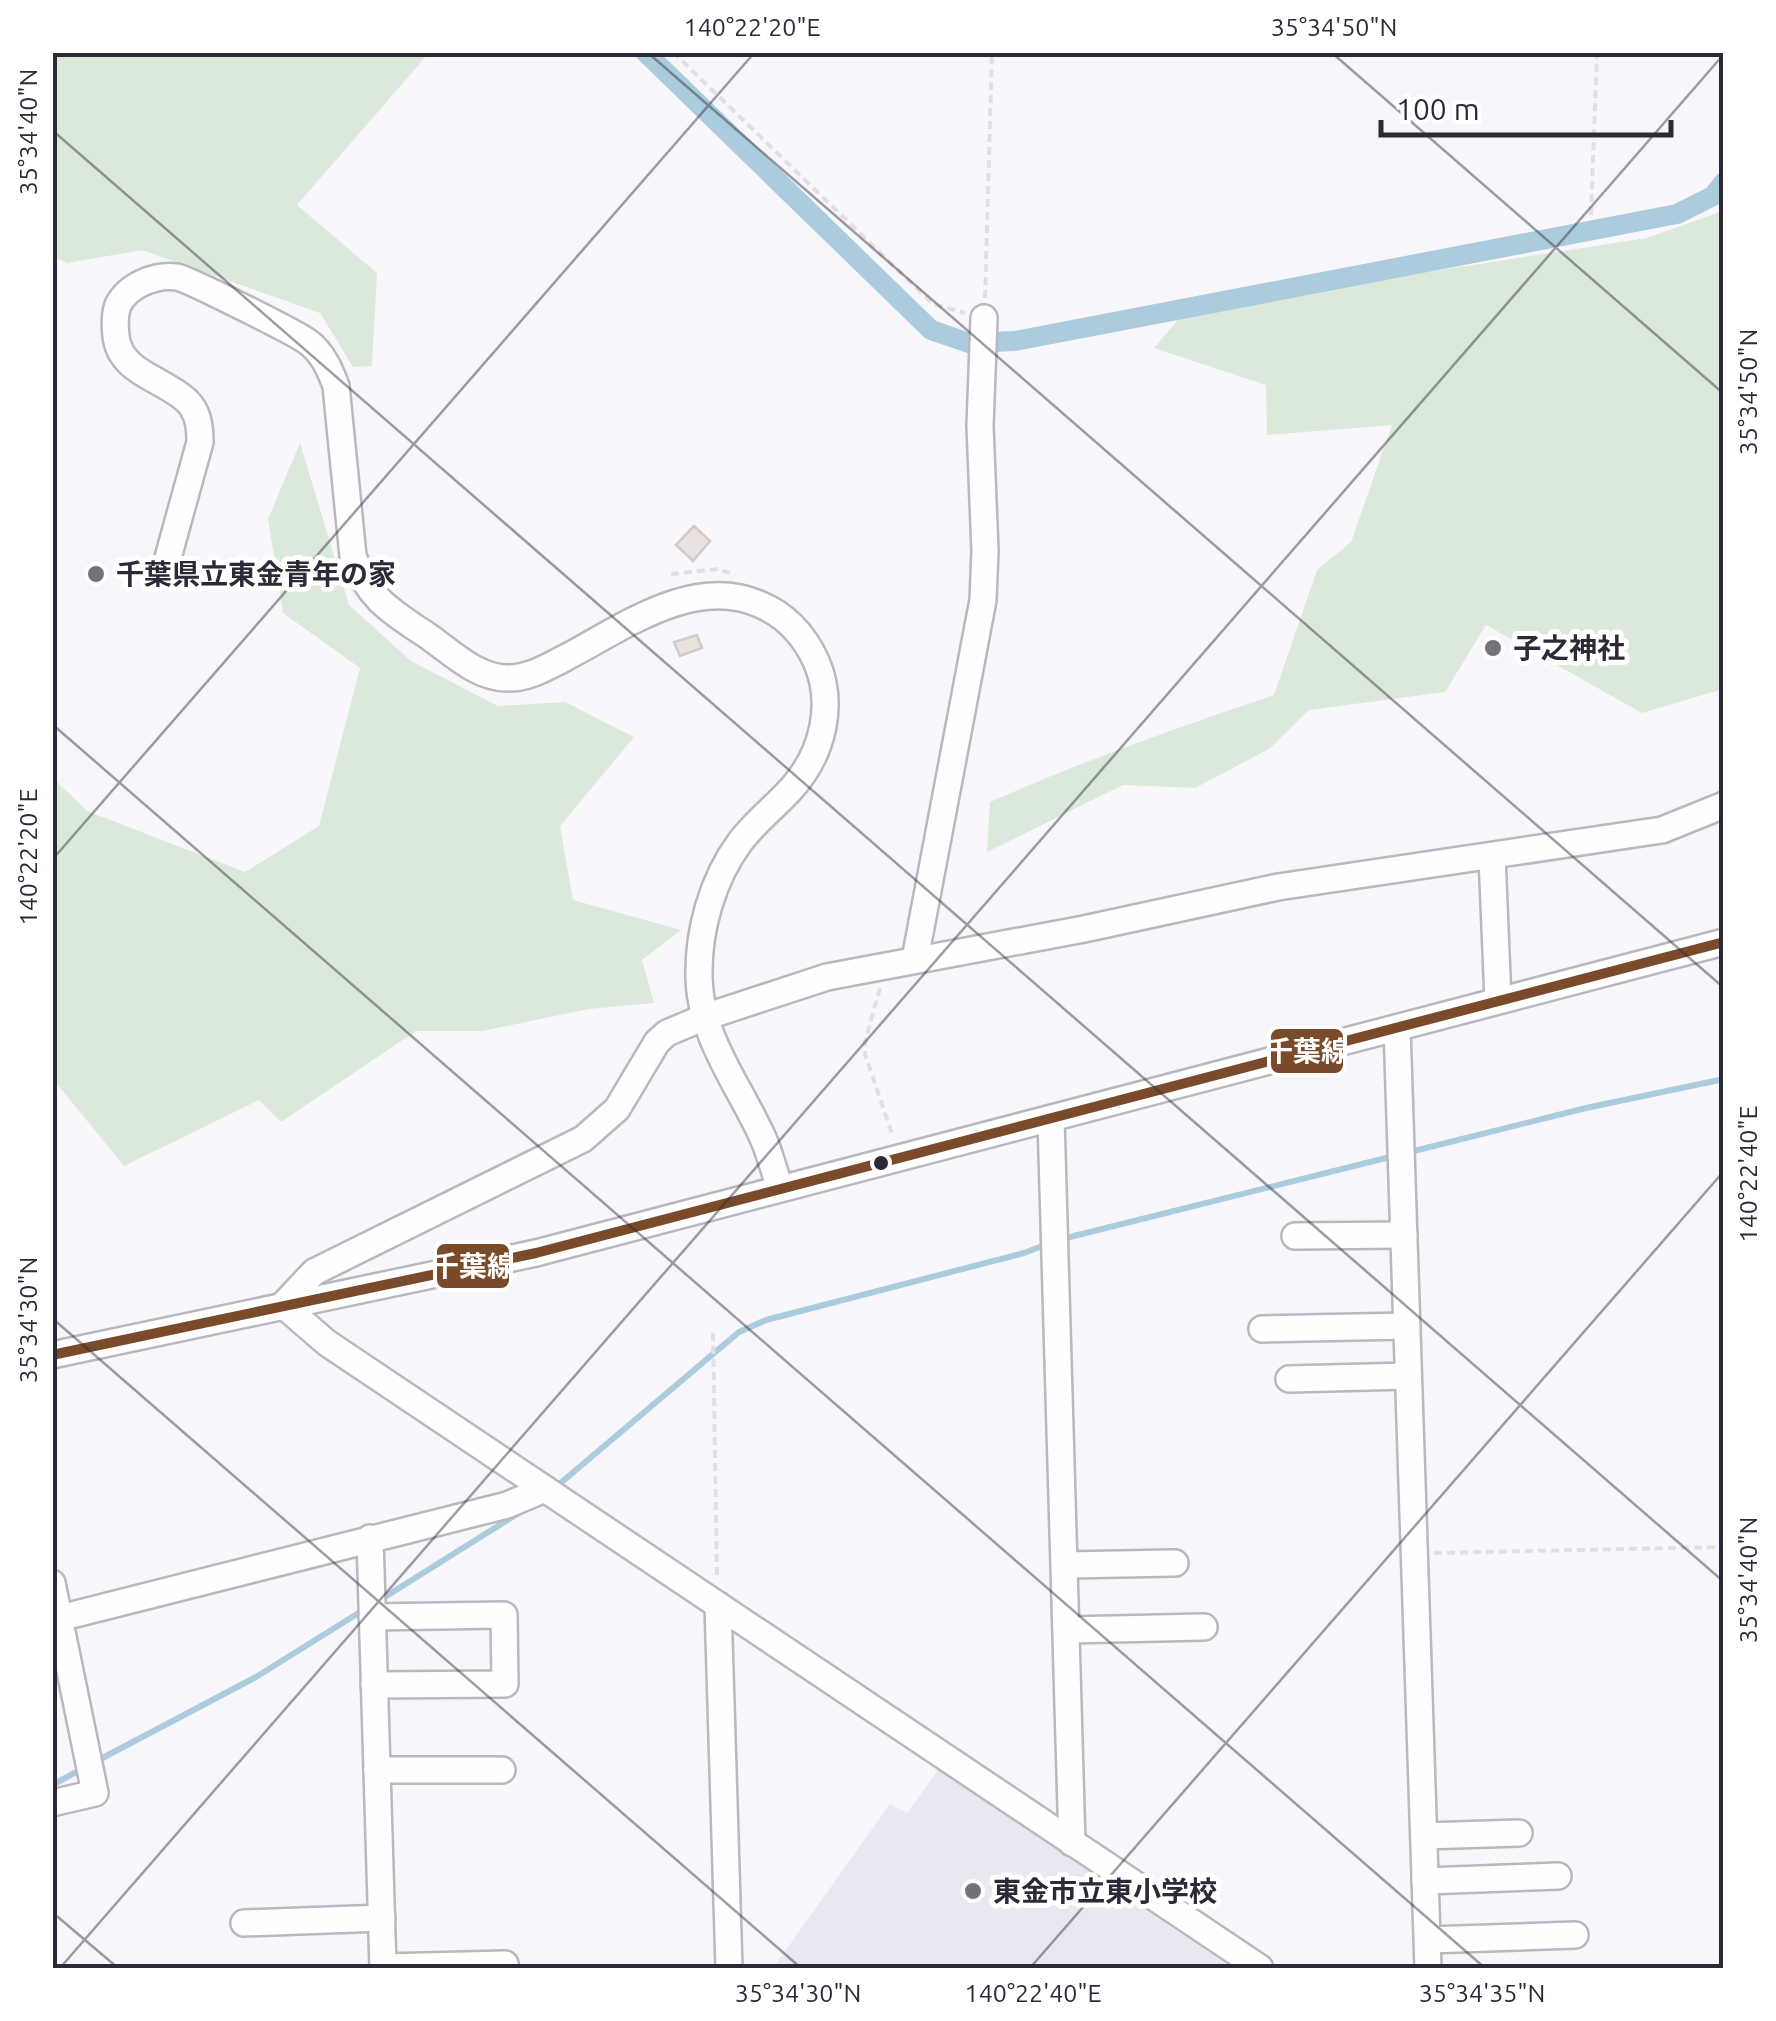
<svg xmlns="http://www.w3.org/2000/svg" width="1776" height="2021" font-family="Ubuntu,'Noto Sans JP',sans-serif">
	<rect width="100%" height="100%" fill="#f8f6fb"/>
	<path fill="#eae7f2" d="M 938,1770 L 1232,1968 L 773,1968 L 890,1804 L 907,1813 Z"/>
	<g fill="#dbe9da">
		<path d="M 52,53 L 429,53 L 297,205 L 377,273 L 372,366 L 353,367 L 320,313 L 142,250 L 68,263 L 53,257 Z"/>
		<path d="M 1723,211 L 1723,689 L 1642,713 L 1486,625 L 1445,692 L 1309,710 L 1269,749 L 1195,788 L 1123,785 L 987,852 L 990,802 C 1083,761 1178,727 1274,695 L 1317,570 L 1351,542 L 1392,425 L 1267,435 L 1266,385 L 1154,348 L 1187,309 L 1647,238 Z"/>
		<path d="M 300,443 L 349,605 L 411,661 L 498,706 L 565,702 L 634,737 L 560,826 L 573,900 L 681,930 L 642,960 L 654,1003 L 589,1009 L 482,1031 L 416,1031 L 281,1122 L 259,1100 L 124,1166 L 53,1079 L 53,778 L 87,811 L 245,872 L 319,826 L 360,668 L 283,613 L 268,519 Z"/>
	</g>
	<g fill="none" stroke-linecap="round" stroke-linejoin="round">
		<g stroke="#acd" stroke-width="6">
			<path d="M 1406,1153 L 1586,1108 L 1724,1079"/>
			<path d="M 1062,1239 L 1394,1156"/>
			<path d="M 557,1486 L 739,1332 L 766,1320 L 1024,1253 L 1050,1243"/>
			<path d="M 380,1600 L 522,1511"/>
			<path d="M 93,1763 L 256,1677 L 365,1609"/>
			<path d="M 52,1785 L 82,1769"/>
		</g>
		<path stroke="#acd" stroke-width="20" d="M 645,52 L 931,330 L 969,343 L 1015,341 L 1677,214 L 1713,196 L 1724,182"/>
	</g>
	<g fill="#ebe1df" stroke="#d1caca" stroke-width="2.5">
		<path d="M 694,526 L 710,541 L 693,561 L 676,545 Z"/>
		<path d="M 697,635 L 702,648 L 680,656 L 674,642 Z"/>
	</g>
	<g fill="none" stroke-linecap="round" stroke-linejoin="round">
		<g stroke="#bab7bf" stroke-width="30">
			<g id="minor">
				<path d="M 164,572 L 200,442 C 200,426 198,411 186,400 C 162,378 120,373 116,336 C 115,327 115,313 118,305 C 128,285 156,274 177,277 C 188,279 296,333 308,342 C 323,353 330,370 336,386 L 353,556 C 368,599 392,612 428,636 C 452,653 476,677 506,678 C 527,679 545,668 563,659 C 621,629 692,575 759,604 C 786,615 804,635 816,661 C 835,704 823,753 792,788 C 776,806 755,822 740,842 C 712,880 698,931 699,977 C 700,1037 739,1085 763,1138 C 770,1154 774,1171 780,1188"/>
				<path d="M 1492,856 L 1498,1000"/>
				<path d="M 915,959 L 983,600 L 985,551 L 980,426 L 984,318"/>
				<path d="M 1397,1028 L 1428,1968"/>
				<path d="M 1051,1119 L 1072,1843"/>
				<path d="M 1295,1236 L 1404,1235"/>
				<path d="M 283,1305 L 314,1272 L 583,1139 L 617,1109 L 657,1042 L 667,1033 L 705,1017 L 827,977 L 1084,929 L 1278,887 L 1662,830 L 1724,805"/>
				<path d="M 283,1305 L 327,1343 L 1260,1968"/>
				<path d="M 1262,1329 L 1407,1326"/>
				<path d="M 52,1355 L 536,1253 L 1724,942"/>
				<path d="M 1289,1379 L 1408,1376"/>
				<path d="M 370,1538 L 383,1968"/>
				<path d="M 1065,1565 L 1175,1563"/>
				<path d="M 52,1583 L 95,1793 L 52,1803"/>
				<path d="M 718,1605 L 729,1968"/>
				<path d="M 372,1617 L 504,1615 L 505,1684 L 374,1685"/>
				<path d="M 52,1620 L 507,1505 L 545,1489"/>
				<path d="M 1067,1630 L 1204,1627"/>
				<path d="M 377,1770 L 502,1770"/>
				<path d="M 1424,1836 L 1519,1833"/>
				<path d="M 1425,1881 L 1558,1876"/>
				<path d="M 244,1923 L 382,1918"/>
				<path d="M 1428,1940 L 1575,1935"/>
				<path d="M 383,1967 L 505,1964 L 506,1968"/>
			</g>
		</g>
		<g stroke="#e0e0e2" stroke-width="4" stroke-dasharray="8 5" stroke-linecap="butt">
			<path d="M 673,52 L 933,304 L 965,313"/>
			<path d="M 1591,215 L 1597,52"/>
			<path d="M 985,298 L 992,52"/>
			<path d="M 671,574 L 718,569 L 735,575"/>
			<path d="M 880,988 L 865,1042 L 865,1054 L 893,1137"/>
			<path d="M 713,1333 L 717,1578"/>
			<path d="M 1434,1553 L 1724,1547"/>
		</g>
		<use href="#minor" stroke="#fefefe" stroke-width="25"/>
		<g stroke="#fff" stroke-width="18">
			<path id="bus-1" d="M 52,1355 L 536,1253 L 1724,942"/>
		</g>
		<use href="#bus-1" stroke="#7a4b2a" stroke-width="10"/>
	</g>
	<path fill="none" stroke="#2d2936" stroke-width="2.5" stroke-opacity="0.45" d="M 647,52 L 1724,988M 1331,52 L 1724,394M 52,130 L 1724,1582M 52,724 L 1485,1968M 52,860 L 755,52M 52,1318 L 801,1968M 52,1912 L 118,1968M 60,1968 L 1724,54M 1030,1968 L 1724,1171"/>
	<g fill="#74717b" stroke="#fff" stroke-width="4">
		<circle cx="96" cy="574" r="10"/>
		<circle cx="1493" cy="648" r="10"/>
		<circle cx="973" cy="1891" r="10"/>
	</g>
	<circle fill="#2d2936" stroke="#fff" stroke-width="4" cx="881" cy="1163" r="9"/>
	<g text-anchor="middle" stroke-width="10" stroke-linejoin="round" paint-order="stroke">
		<g font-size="28" font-weight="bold" fill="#2d2936" stroke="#fff" text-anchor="start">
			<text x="116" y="584">千葉県立東金青年の家</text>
			<text x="1513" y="658">子之神社</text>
			<text x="993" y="1901">東金市立東小学校</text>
		</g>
	</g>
	<g stroke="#fff" stroke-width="4">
		<rect x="1269" y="1027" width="76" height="48" rx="10" fill="#7a4b2a"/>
		<rect x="435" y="1242" width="76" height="48" rx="10" fill="#7a4b2a"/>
	</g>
	<g font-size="28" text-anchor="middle" font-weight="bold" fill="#fff">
		<text x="1307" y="1061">千葉線</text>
		<text x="473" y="1276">千葉線</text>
	</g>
	<rect width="1776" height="2021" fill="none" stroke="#ffffff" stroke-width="110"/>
	<path d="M1381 120v15h290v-15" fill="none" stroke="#2d2936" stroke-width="5"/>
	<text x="1396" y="120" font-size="30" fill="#2d2936" stroke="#ffffff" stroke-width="8" paint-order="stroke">100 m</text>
	<rect x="55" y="55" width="1666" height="1911" fill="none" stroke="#2d2936" stroke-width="4"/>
	<g font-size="25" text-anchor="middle" fill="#2d2936">
		<text x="752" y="36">140°22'20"E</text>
		<text x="1334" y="36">35°34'50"N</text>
		<text transform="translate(28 132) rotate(-90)" y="9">35°34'40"N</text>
		<text transform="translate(1748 392) rotate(-90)" y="9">35°34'50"N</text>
		<text transform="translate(28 857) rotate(-90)" y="9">140°22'20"E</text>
		<text transform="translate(1748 1174) rotate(-90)" y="9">140°22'40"E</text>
		<text transform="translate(28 1320) rotate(-90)" y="9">35°34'30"N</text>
		<text transform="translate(1748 1580) rotate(-90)" y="9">35°34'40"N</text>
		<text x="798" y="2002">35°34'30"N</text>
		<text x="1033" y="2002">140°22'40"E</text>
		<text x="1482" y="2002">35°34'35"N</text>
	</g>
</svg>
